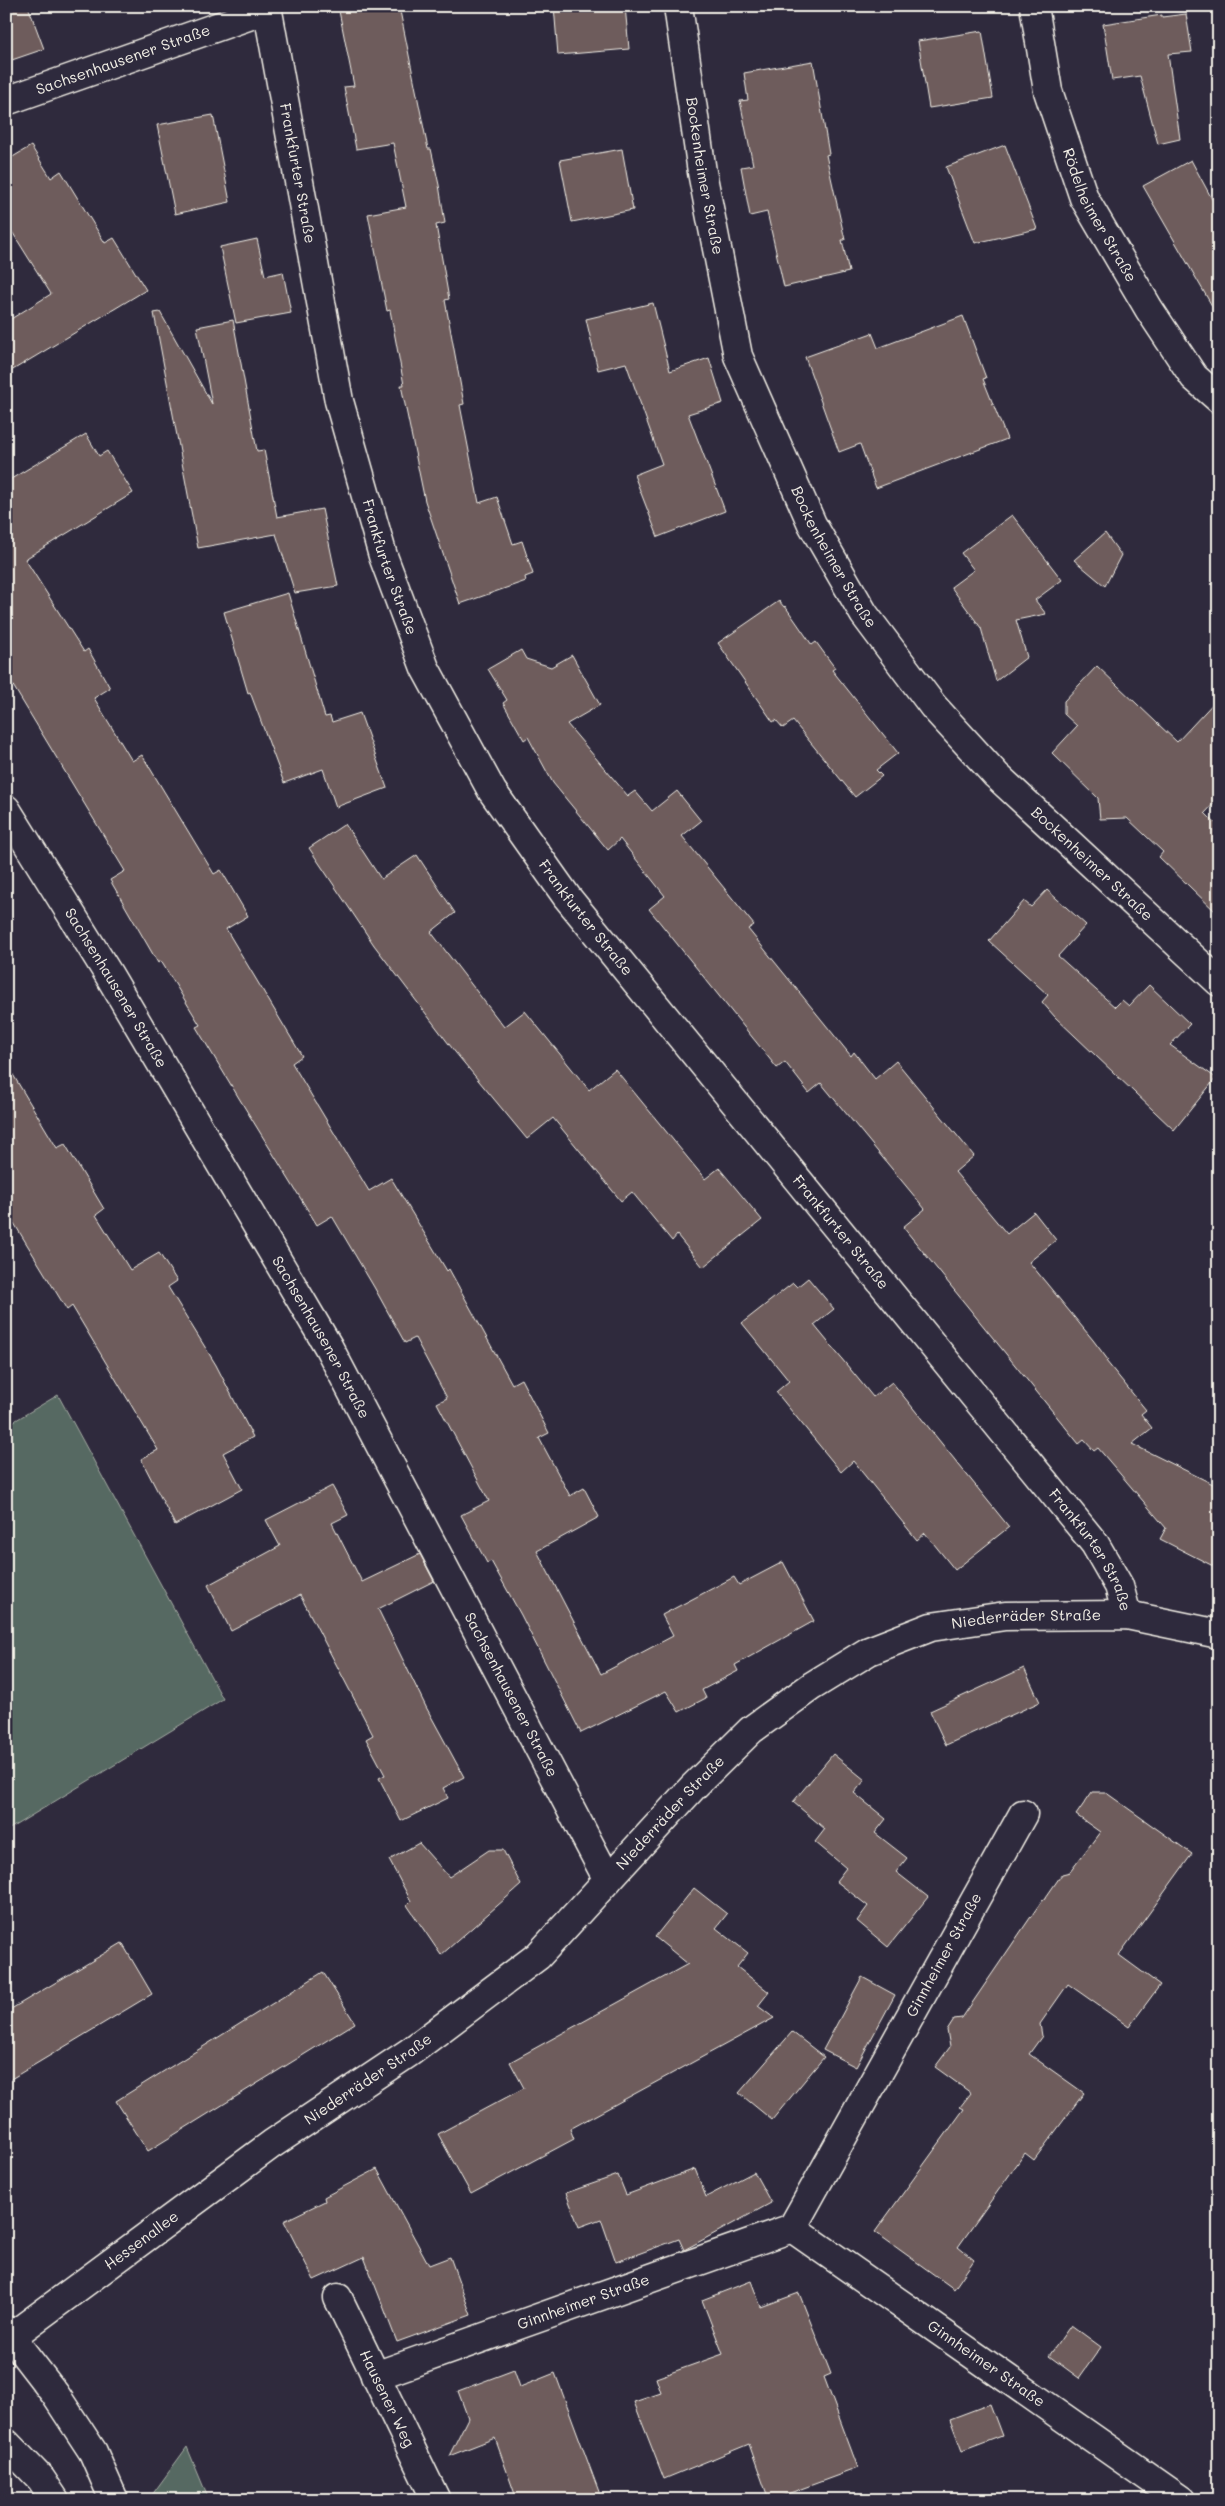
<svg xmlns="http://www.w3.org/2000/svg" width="1225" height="2506" font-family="Mali,sans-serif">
	<rect width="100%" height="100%" fill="#2f2a3d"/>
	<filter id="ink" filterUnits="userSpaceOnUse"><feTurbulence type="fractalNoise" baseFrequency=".02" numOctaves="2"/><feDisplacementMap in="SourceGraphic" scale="10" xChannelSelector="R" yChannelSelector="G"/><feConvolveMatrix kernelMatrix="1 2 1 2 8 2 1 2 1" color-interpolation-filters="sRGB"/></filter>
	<g filter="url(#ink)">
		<g fill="#576962" stroke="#a6ada5">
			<path d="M 58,1395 L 223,1699 L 6,1831 L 6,1426 Z"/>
			<path d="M 187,2447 L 209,2500 L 149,2500 L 149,2499 Z"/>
		</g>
		<g fill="#6e5b5b" stroke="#f4f1e8">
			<path d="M 6,6 L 28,6 L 44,49 L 6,62 Z"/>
			<path d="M 338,6 L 399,6 L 428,149 L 431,149 L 439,185 L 445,223 L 436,225 L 449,299 L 445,300 L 464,404 L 460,405 L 479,503 L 497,497 L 513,544 L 522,541 L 533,574 L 525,577 L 526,581 L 460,604 L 425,501 L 401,385 L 404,385 L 390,310 L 387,311 L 368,214 L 406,207 L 393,143 L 356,149 L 344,87 L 354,86 Z"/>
			<path d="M 554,6 L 625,6 L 629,49 L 558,55 Z"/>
			<path d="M 1186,14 L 1192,52 L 1168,54 L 1180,139 L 1158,144 L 1140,76 L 1112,80 L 1103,24 L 1162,15 L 1162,17 Z"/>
			<path d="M 982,31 L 993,98 L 929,108 L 918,41 Z"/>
			<path d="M 813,61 L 829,154 L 826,155 L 845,240 L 842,240 L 849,272 L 784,287 L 767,212 L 750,216 L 741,167 L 753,165 L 740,101 L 748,100 L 744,73 Z"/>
			<path d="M 213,115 L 230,202 L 175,214 L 157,125 Z"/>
			<path d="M 1005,145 L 1037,229 L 975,243 L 946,167 Z"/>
			<path d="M 31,146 L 51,178 L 61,171 L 105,243 L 114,238 L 146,290 L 6,374 L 6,322 L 51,294 L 6,222 L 6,161 Z"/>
			<path d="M 622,149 L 633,210 L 572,222 L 560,160 Z"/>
			<path d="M 1191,160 L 1219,212 L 1219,318 L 1143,186 Z"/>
			<path d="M 257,239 L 265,276 L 283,272 L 291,313 L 236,323 L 220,247 Z"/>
			<path d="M 653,303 L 670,371 L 709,358 L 723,403 L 688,414 L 725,511 L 658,537 L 634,475 L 662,464 L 626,363 L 598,370 L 586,319 Z"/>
			<path d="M 160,312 L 212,404 L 197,327 L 233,320 L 257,451 L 264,450 L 277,517 L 322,509 L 338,586 L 295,593 L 276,534 L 198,548 L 154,313 Z"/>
			<path d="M 963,316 L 986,378 L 983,379 L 1007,439 L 876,488 L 860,444 L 839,452 L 805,357 L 872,333 L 878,348 Z"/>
			<path d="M 86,434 L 99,456 L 107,451 L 133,493 L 25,559 L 84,652 L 88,649 L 110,688 L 94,698 L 132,761 L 142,755 L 214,874 L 221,870 L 248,916 L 226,929 L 302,1056 L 292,1063 L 369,1191 L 391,1178 L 447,1271 L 449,1269 L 512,1384 L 521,1379 L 549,1433 L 539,1438 L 570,1496 L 584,1488 L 599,1517 L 537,1551 L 601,1674 L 673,1636 L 662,1615 L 734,1577 L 739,1585 L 783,1562 L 814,1621 L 735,1665 L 738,1671 L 702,1690 L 706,1698 L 679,1712 L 666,1691 L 581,1733 L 521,1615 L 491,1561 L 487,1563 L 461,1515 L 489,1501 L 437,1403 L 447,1398 L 415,1338 L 405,1343 L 374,1287 L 332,1216 L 317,1225 L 248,1113 L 196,1027 L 200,1025 L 161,961 L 158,963 L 110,880 L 125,871 L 6,674 L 6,482 Z"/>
			<path d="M 1012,515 L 1062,580 L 1035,600 L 1046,614 L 1016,620 L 1027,657 L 996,681 L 981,628 L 951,587 L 974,570 L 961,553 Z"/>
			<path d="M 1105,533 L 1121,555 L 1105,586 L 1074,560 Z"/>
			<path d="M 288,593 L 325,717 L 330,716 L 332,722 L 360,713 L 387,788 L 336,807 L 323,769 L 284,783 L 250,692 L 248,693 L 224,612 Z"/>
			<path d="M 779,601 L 784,607 L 785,606 L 812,645 L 816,642 L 835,668 L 832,670 L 898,753 L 876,770 L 882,776 L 855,797 L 793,721 L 783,728 L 776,720 L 773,722 L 718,643 Z"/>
			<path d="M 521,650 L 526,659 L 551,667 L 572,655 L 600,705 L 567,724 L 628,796 L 635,791 L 652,811 L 677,791 L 701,821 L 682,836 L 754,925 L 748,929 L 851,1056 L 854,1052 L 875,1079 L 896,1061 L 974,1156 L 955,1172 L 1007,1234 L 1034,1212 L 1056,1240 L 1029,1262 L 1093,1340 L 1108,1360 L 1106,1361 L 1146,1410 L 1141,1414 L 1152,1428 L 1132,1444 L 1219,1487 L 1219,1569 L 1160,1539 L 1166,1528 L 1098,1448 L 1094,1451 L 1084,1440 L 1079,1444 L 903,1227 L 925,1209 L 821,1083 L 809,1093 L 785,1062 L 777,1068 L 649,909 L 665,896 L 620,839 L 608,850 L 553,783 L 528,737 L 524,740 L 503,703 L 507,700 L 488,669 Z"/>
			<path d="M 1097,666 L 1177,742 L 1219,697 L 1219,798 L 1205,813 L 1219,827 L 1219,915 L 1159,857 L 1163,852 L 1127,818 L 1100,819 L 1098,798 L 1052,753 L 1077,726 L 1064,714 L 1064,701 Z"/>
			<path d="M 345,824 L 381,879 L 417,855 L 455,913 L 431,932 L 504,1027 L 525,1011 L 589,1090 L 615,1069 L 705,1179 L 719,1168 L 762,1220 L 703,1267 L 677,1235 L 672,1241 L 632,1192 L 621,1201 L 553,1118 L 527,1139 L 455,1052 L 374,945 L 309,848 Z"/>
			<path d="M 1047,890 L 1086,925 L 1058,956 L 1115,1007 L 1122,1000 L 1129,1006 L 1149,985 L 1190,1024 L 1170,1045 L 1216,1078 L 1174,1130 L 1055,1017 L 1042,1002 L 1048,995 L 989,941 L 1024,901 L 1031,907 Z"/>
			<path d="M 6,1063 L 57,1148 L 65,1144 L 104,1209 L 96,1215 L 130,1270 L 159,1253 L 177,1281 L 168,1287 L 216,1365 L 253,1437 L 223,1453 L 242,1489 L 175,1525 L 141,1459 L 158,1450 L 72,1306 L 67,1310 L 6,1210 Z"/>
			<path d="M 808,1278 L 834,1309 L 814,1325 L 873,1397 L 892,1382 L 1009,1527 L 955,1570 L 925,1533 L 917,1540 L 853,1461 L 841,1472 L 776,1392 L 789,1381 L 742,1323 L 793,1283 L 797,1287 Z"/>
			<path d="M 332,1486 L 348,1515 L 332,1523 L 362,1582 L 420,1554 L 434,1581 L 378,1609 L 426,1707 L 464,1777 L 443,1788 L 448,1798 L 401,1821 L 379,1778 L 385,1775 L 366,1739 L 373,1735 L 300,1595 L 231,1631 L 208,1585 L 280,1546 L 266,1520 Z"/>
			<path d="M 1024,1668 L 1040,1702 L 946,1745 L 930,1711 Z"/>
			<path d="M 833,1754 L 865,1780 L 854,1793 L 886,1819 L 875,1833 L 907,1858 L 896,1872 L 928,1897 L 888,1947 L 857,1921 L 868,1906 L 836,1881 L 846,1868 L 815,1842 L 825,1829 L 793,1802 Z"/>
			<path d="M 1092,1792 L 1105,1792 L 1192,1854 L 1119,1955 L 1160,1985 L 1129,2027 L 1068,1984 L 1040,2024 L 1042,2036 L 1029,2054 L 1084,2093 L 1034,2160 L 1025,2153 L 958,2247 L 974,2260 L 954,2289 L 875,2232 L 964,2109 L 960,2107 L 971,2093 L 935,2067 L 950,2047 L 947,2030 L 954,2019 L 962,2018 L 1043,1899 L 1044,1900 L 1062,1874 L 1070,1872 L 1100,1832 L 1076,1815 Z"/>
			<path d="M 419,1843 L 449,1877 L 489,1850 L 503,1850 L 521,1885 L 441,1955 L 407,1905 L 411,1901 L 389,1860 Z"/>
			<path d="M 694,1888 L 727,1914 L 716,1928 L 748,1953 L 737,1967 L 769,1992 L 758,2006 L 774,2018 L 570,2129 L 574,2139 L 471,2194 L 438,2134 L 524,2088 L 510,2062 L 688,1964 L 655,1937 Z"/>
			<path d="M 122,1943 L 152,1994 L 6,2082 L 6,2012 Z"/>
			<path d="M 323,1972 L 355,2023 L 148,2151 L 116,2101 Z"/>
			<path d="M 862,1977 L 895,1995 L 856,2067 L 823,2050 Z"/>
			<path d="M 792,2032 L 824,2057 L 772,2120 L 739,2093 Z"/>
			<path d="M 377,2169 L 429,2265 L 450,2257 L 471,2315 L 397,2342 L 364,2257 L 314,2280 L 284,2221 L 325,2201 L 324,2197 Z"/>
			<path d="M 695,2169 L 706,2197 L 754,2172 L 771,2203 L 684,2250 L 679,2239 L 616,2262 L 601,2219 L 579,2227 L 566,2193 L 618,2175 L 626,2195 Z"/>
			<path d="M 751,2281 L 761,2307 L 799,2293 L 831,2374 L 824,2377 L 858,2468 L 771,2500 L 769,2500 L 749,2444 L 664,2479 L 634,2402 L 661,2393 L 656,2378 L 723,2354 L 702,2300 Z"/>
			<path d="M 1071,2325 L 1101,2347 L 1079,2378 L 1049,2356 Z"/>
			<path d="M 514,2370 L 520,2387 L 555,2373 L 602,2500 L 517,2500 L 495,2438 L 449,2456 L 468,2418 L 458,2391 Z"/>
			<path d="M 990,2404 L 1002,2436 L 962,2451 L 950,2419 Z"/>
		</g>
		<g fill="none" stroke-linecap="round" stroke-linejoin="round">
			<g stroke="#f4f1e8" stroke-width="31">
				<g id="minor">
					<path id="s1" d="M 267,6 L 339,401 L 383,556 L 425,668 L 492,791 L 567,897 L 1095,1544 L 1119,1586 L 1127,1615"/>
					<path id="s2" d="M 678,6 L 702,172 L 738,356 L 812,524 L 864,614 L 933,706 L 996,775 L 1219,982"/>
					<path id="s3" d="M 1034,6 L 1048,91 L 1084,198 L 1149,309 L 1194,377 L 1219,399"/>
					<path id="s4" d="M 6,101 L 268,9"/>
					<path id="s5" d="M 6,809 L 109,975 L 328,1346 L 608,1880"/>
					<path id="s6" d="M 1023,1814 L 792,2228 L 1181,2500"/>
					<path id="s7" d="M 338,2298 L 436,2500"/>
					<path id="s8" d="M 6,2330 L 11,2337 L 272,2144 L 410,2052 L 538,1956 L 693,1787 L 751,1730 L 812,1686 L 869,1651 L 931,1627 L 1005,1616 L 1127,1615 L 1219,1634"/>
					<path id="s9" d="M 375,2376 L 792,2228"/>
				</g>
			</g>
			<g stroke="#f4f1e8" stroke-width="31">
				<g id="highway">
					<path d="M 11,2337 L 55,2394 L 93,2452 L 114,2500"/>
					<path d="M 6,2443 L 41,2479 L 55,2500"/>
				</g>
			</g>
			<use href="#minor" stroke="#2f2a3d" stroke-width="28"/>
			<use href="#highway" stroke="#2f2a3d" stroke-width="28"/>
		</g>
	</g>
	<g text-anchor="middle" stroke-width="4" stroke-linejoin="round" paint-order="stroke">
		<g font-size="15" fill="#f4f1e8" stroke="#2f2a3d">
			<text dy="5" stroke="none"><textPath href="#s4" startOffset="124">Sachsenhausener Straße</textPath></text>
			<text dy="5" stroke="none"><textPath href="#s1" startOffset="170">Frankfurter Straße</textPath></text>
			<text dy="5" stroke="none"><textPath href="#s2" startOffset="172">Bockenheimer Straße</textPath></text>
			<text dy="5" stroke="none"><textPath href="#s3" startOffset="221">Rödelheimer Straße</textPath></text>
			<text dy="5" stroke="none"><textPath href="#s2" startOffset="578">Bockenheimer Straße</textPath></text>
			<text dy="5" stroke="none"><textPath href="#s1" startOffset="575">Frankfurter Straße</textPath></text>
			<text dy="5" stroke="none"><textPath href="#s2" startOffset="982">Bockenheimer Straße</textPath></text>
			<text dy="5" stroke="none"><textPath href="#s1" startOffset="980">Frankfurter Straße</textPath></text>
			<text dy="5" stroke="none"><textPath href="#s5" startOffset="210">Sachsenhausener Straße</textPath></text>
			<text dy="5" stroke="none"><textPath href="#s1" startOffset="1385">Frankfurter Straße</textPath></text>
			<text dy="5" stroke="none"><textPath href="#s5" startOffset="615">Sachsenhausener Straße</textPath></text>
			<text dy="5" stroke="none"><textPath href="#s1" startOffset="1790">Frankfurter Straße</textPath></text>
			<text dy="5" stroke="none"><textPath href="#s8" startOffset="1274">Niederräder Straße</textPath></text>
			<text dy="5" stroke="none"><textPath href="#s5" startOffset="1020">Sachsenhausener Straße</textPath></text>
			<text dy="5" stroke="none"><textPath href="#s8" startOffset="854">Niederräder Straße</textPath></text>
			<text transform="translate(944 1955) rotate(-61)" y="5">Ginnheimer Straße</text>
			<text dy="5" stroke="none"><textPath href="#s8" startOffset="449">Niederräder Straße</textPath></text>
			<text dy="5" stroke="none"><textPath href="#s8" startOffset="171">Hessenallee</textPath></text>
			<text dy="5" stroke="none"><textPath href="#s9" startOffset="221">Ginnheimer Straße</textPath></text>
			<text dy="5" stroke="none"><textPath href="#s6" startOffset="711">Ginnheimer Straße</textPath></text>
			<text dy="5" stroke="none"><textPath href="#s7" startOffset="112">Hausener Weg</textPath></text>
		</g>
	</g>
	<rect width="1225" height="2506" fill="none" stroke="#2f2a3d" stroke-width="25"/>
	<rect x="12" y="12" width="1200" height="2481" fill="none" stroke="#f4f1e8" stroke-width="2" filter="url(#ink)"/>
</svg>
